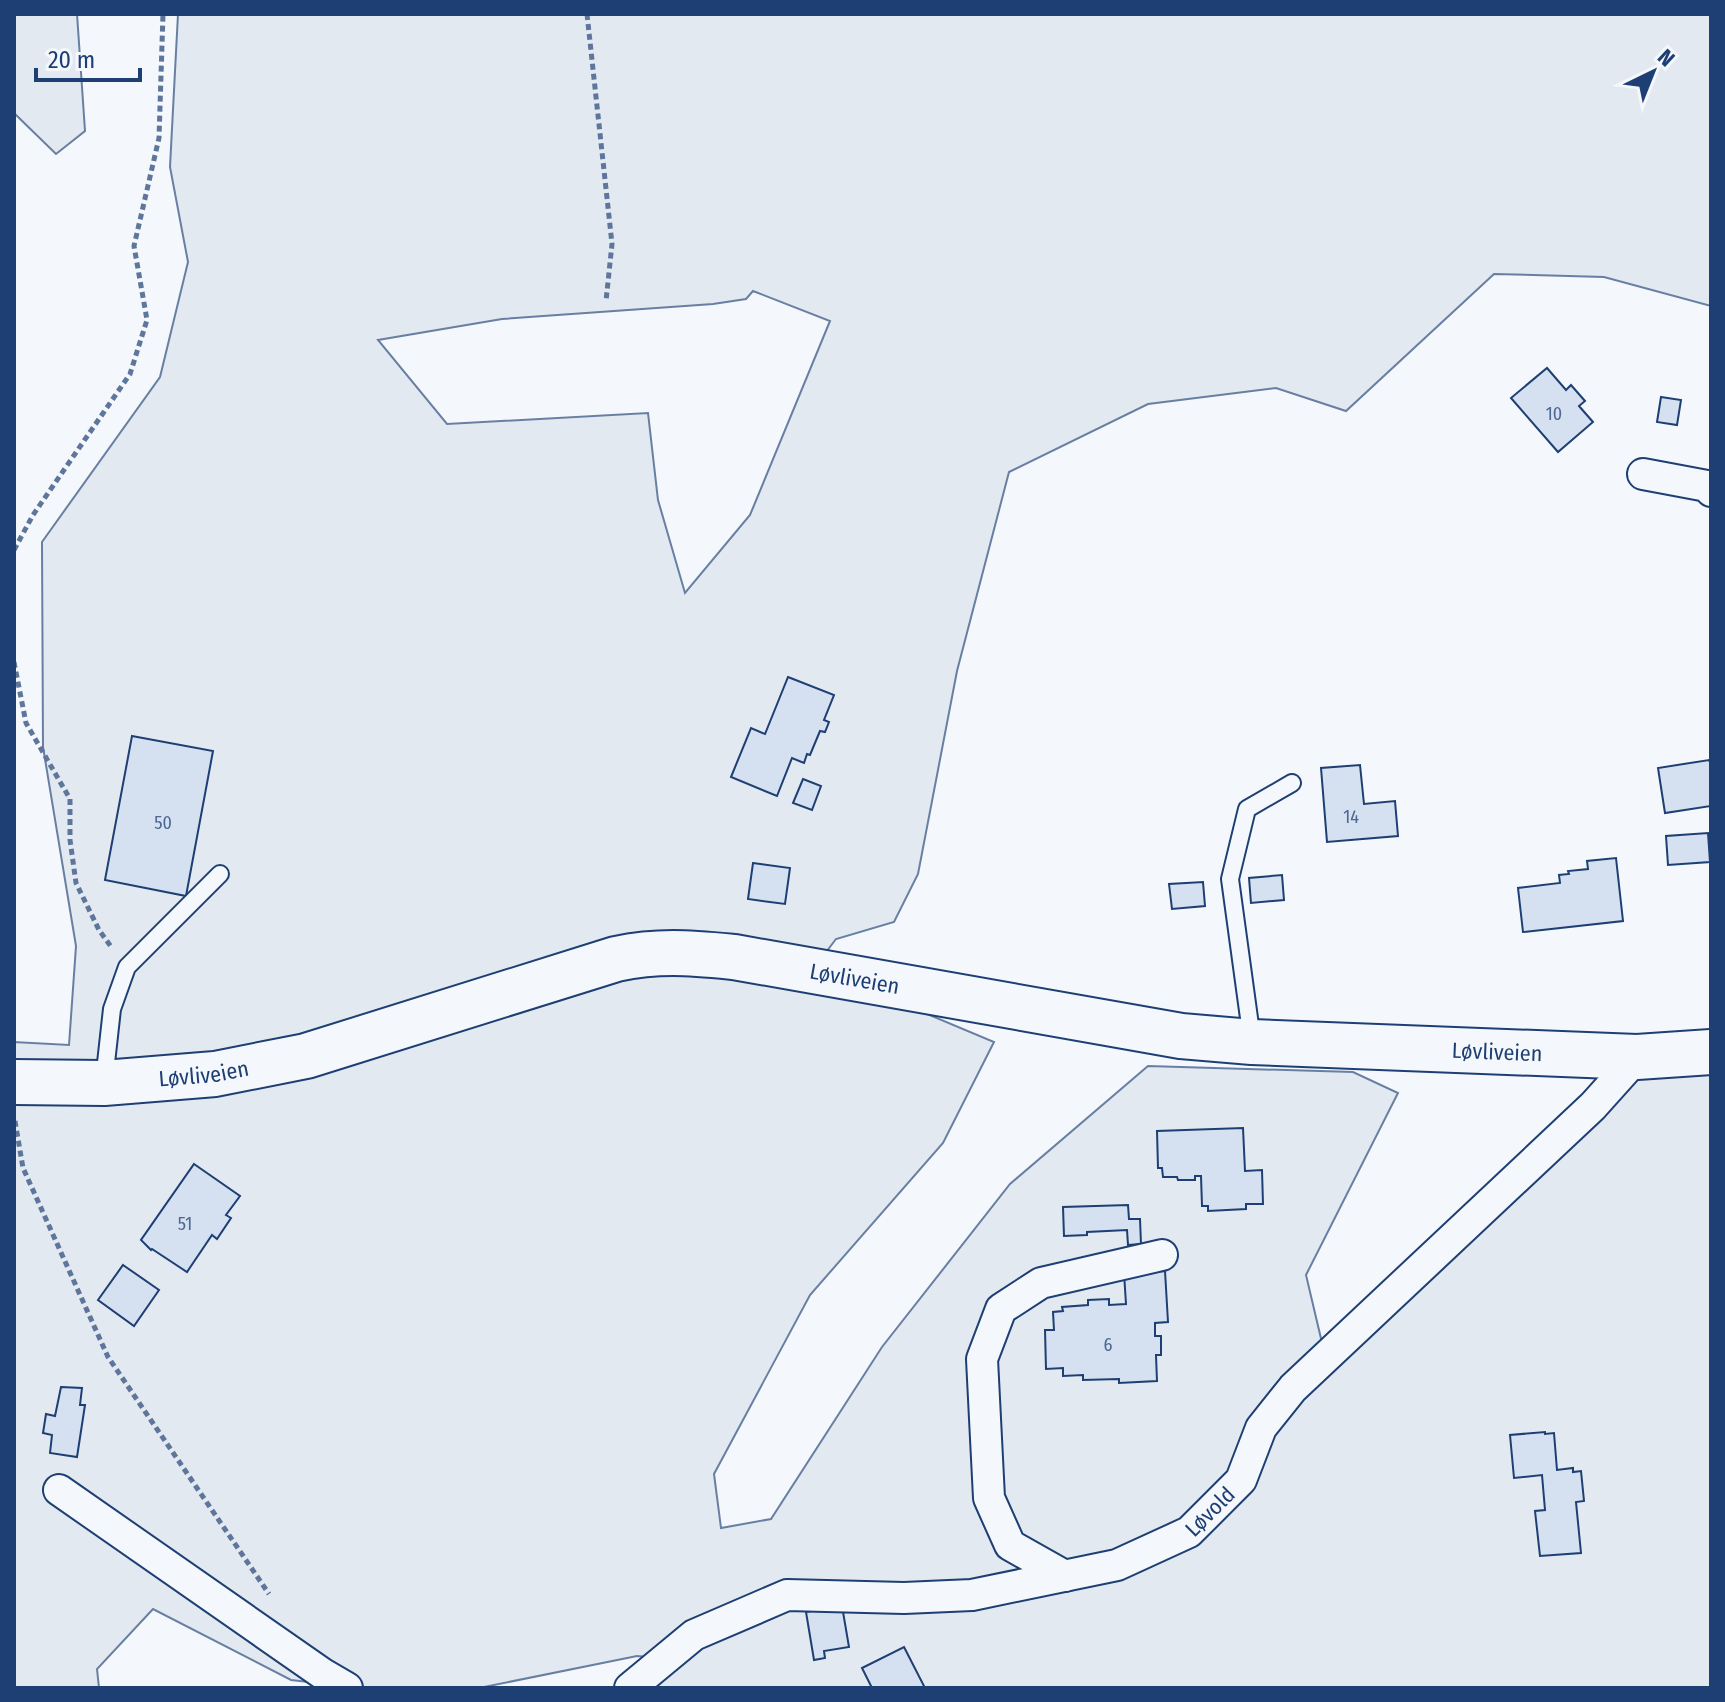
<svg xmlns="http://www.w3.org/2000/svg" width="1725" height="1702" font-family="'Fira Sans Condensed',sans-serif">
	<rect width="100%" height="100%" fill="#f4f7fb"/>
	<g fill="#e3e9f0" stroke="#687fa3" stroke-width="2" fill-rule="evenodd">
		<path d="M 14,14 L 77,14 L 85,131 L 56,154 L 14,113 Z"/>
		<path d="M 178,14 L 1711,14 L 1711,306 L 1604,277 L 1494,274 L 1346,411 L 1276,388 L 1148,404 L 1009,472 L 957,671 L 918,874 L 894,922 L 836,939 L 805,980 L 908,1006 L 994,1042 L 943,1143 L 810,1295 L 714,1474 L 721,1528 L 771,1519 L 882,1347 L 1010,1184 L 1148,1066 L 1353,1072 L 1398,1093 L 1306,1275 L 1323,1347 L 1627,1066 L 1711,1069 L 1711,1688 L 631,1688 L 661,1658 L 637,1656 L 479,1688 L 362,1688 L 291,1680 L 153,1609 L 97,1669 L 99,1688 L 14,1688 L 14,1042 L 69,1045 L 76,946 L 43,747 L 42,542 L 160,377 L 188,262 L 170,167 ZM 753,291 L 830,321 L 750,515 L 685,593 L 658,500 L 648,413 L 447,424 L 378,340 L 502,319 L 713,304 L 746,299 Z"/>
	</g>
	<g fill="#d5e0f0" stroke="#1d3f73" stroke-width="2">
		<path d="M 1547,368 L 1566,390 L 1571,385 L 1585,401 L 1579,406 L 1593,422 L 1558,452 L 1511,398 Z"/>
		<path d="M 1661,397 L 1681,400 L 1677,425 L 1657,422 Z"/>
		<path d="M 788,677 L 834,695 L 824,720 L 829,722 L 825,732 L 820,731 L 810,755 L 807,754 L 804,763 L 792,758 L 777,796 L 731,777 L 751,728 L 765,734 Z"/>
		<path d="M 132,736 L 213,751 L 186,896 L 105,880 Z"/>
		<path d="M 1709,760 L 1711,764 L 1711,806 L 1665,813 L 1658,768 Z"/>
		<path d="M 1360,765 L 1364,804 L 1395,801 L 1398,836 L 1327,842 L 1321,768 Z"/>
		<path d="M 803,779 L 821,786 L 812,810 L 793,803 Z"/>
		<path d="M 1708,833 L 1710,862 L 1668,865 L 1666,836 Z"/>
		<path d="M 1616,858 L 1623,921 L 1523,932 L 1518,888 L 1560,883 L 1559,875 L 1569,874 L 1568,871 L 1588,869 L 1587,861 Z"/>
		<path d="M 753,863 L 790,868 L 785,904 L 748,899 Z"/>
		<path d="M 1282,875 L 1284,900 L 1251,903 L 1249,878 Z"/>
		<path d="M 1203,882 L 1205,906 L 1172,909 L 1169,884 Z"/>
		<path d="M 1243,1128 L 1245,1171 L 1262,1170 L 1263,1204 L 1246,1204 L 1246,1209 L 1208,1211 L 1208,1206 L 1202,1206 L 1201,1176 L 1195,1176 L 1195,1180 L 1178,1180 L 1177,1177 L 1163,1177 L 1162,1168 L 1158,1168 L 1157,1131 Z"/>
		<path d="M 194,1164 L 240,1196 L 226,1215 L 231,1218 L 217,1239 L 212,1235 L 187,1272 L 152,1249 L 151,1250 L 141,1240 Z"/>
		<path d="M 1128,1205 L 1129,1219 L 1140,1219 L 1141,1244 L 1128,1245 L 1127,1230 L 1087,1232 L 1087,1235 L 1064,1236 L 1063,1207 Z"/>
		<path d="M 123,1265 L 159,1290 L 134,1326 L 98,1300 Z"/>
		<path d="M 1165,1271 L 1168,1322 L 1155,1323 L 1155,1336 L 1161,1336 L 1161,1355 L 1156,1355 L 1157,1381 L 1119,1383 L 1119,1379 L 1083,1380 L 1083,1375 L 1063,1376 L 1063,1368 L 1046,1369 L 1045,1330 L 1054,1330 L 1053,1312 L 1063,1311 L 1062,1307 L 1088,1305 L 1088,1300 L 1109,1299 L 1109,1305 L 1126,1304 L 1124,1273 Z"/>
		<path d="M 61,1387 L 82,1388 L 80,1405 L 85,1405 L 77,1457 L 50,1453 L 52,1435 L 43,1433 L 46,1414 L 55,1416 Z"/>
		<path d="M 1545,1432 L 1545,1434 L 1554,1433 L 1557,1470 L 1573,1468 L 1573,1472 L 1581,1471 L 1584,1501 L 1576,1502 L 1581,1553 L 1540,1556 L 1535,1511 L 1545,1510 L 1542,1475 L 1514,1478 L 1510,1435 Z"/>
		<path d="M 842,1606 L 849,1647 L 824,1651 L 825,1658 L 814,1660 L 806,1612 Z"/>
		<path d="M 904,1647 L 925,1688 L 872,1688 L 862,1668 Z"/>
	</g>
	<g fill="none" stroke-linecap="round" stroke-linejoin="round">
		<g stroke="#1d3f73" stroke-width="20">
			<g id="service">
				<path d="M 1252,1040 L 1230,879 L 1247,809 L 1292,783"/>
				<path d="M 104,1081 L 112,1009 L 127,967 L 220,874"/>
			</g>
		</g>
		<g stroke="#1d3f73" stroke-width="34">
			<g id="minor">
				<path d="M 1643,474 L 1707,486 L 1711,491"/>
				<path d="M 59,1490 L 323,1674 L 347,1688"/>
				<path d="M 1065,1576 L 1010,1545 L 989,1498 L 982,1359 L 1001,1309 L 1041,1283 L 1162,1255"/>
				<path id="s1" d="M 630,1688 L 694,1635 L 787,1595 L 904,1598 L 972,1595 L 1117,1565 L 1189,1532 L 1241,1480 L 1261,1428 L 1293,1388 L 1593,1106 L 1637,1057"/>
			</g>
		</g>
		<g stroke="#1d3f73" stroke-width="48">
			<g id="secondary">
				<path id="s2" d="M 14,1082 L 104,1083 L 215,1074 L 306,1056 L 616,959 C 660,950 690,953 734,957 L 1181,1036 L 1252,1042 L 1637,1057 L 1711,1052"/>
			</g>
		</g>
		<g stroke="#5e769c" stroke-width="5" stroke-dasharray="6 4" stroke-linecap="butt">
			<path d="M 587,14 L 612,244 L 606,301"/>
			<path d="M 14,550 L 33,515 L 130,374 L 147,320 L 134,246 L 159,138 L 163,14"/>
			<path d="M 14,662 L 26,723 L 70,799 L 70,840 L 76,883 L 99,930 L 112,948"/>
			<path d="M 15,1121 L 23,1168 L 108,1357 L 269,1594"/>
		</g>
		<use href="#service" stroke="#f4f7fb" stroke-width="16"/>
		<use href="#minor" stroke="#f4f7fb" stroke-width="30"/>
		<use href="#secondary" stroke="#f4f7fb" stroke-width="44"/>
	</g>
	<g text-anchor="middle" stroke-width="6" stroke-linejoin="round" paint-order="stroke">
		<g font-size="18" fill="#4b6792">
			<text x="1554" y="420">10</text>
			<text x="1351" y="823">14</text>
			<text x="163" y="829">50</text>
			<text x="185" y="1230">51</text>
			<text x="1108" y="1351">6</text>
		</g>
		<g font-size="22" fill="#1d3f73" stroke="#f4f7fb">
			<text dy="8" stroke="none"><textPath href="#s2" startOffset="860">Løvliveien</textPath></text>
			<text dy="8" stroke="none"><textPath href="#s2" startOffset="1508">Løvliveien</textPath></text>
			<text dy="8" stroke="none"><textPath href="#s2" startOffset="190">Løvliveien</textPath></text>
			<text dy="8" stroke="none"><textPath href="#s1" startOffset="626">Løvold</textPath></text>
		</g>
	</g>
	<rect width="1725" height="1702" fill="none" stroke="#1d3f73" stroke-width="32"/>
	<g transform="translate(1653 72) rotate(43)" stroke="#f4f7fb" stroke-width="6" paint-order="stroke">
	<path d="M0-6L14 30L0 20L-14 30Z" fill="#1d3f73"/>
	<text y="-12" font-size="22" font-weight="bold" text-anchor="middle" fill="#1d3f73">N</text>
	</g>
	<path d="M36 68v12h104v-12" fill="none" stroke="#1d3f73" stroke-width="4"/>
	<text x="48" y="68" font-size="24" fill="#1d3f73" stroke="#f4f7fb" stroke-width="6" paint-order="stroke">20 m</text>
</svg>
